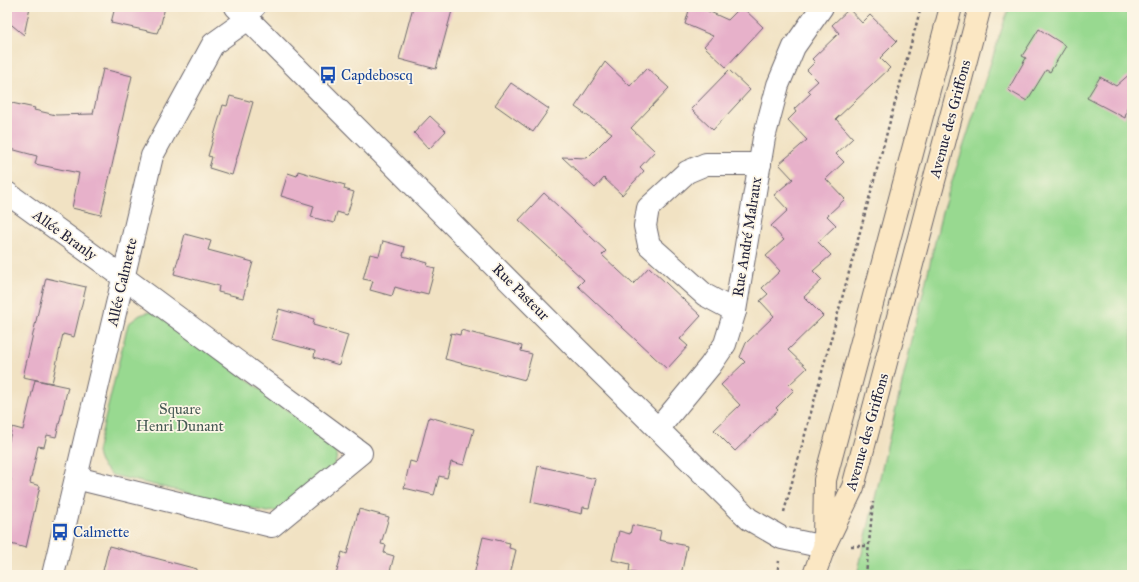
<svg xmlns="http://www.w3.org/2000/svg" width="1139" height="582" font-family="'IM FELL Great Primer',serif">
	<rect width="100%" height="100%" fill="#fcf5e5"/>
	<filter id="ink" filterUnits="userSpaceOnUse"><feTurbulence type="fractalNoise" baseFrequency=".025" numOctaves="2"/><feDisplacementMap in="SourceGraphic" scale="8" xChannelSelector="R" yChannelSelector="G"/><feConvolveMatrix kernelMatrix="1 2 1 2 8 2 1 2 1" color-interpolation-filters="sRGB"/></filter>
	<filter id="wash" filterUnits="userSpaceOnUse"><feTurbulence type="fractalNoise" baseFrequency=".012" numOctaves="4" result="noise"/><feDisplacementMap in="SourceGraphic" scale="16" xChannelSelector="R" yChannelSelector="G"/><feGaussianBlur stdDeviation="0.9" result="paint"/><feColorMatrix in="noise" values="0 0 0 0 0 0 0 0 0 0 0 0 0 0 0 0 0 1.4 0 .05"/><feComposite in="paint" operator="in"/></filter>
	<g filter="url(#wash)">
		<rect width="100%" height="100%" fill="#f1e2c3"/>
		<g fill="#98d990" stroke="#5d7e66">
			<path d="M 1009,7 L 1132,7 L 1132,575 L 857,575 L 942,212 Z"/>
			<path d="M 149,312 L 161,314 L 334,445 L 337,456 L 335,464 L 277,511 L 267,512 L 112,475 C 103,467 99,464 97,452 L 128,324 L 140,315 Z"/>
		</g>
		<g id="blocks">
			<g fill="#e7b1ca">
				<path d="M 7,7 L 30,7 L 24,35 L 7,21 Z"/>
				<path d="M 115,7 L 165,7 L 160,28 L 159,28 L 157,33 L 111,23 Z"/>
				<path d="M 413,7 L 453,7 L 436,69 L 399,59 Z"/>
				<path d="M 690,7 L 699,7 L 728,20 L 741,7 L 742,7 L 763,27 L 726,67 L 704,46 L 713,36 L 685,24 Z"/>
				<path d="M 849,9 L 862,23 L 870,15 L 897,41 L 880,58 L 890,68 L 836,119 L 853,138 L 836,154 L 844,162 L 826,179 L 845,199 L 827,216 L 836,225 L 818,242 L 831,255 L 813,271 L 822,280 L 804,297 L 823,316 L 788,350 L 807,368 L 789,385 L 794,390 L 776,408 L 778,410 L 735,451 L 714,430 L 740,405 L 721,385 L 745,362 L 740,357 L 746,343 L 774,316 L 760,301 L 768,294 L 762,288 L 780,271 L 766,256 L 784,240 L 771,226 L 788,210 L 774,195 L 793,179 L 779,164 L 807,140 L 788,120 L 796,112 L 794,109 L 811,93 L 808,90 L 818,81 L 807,70 L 815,62 L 812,59 L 839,33 L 832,25 Z"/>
				<path d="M 1039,29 L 1066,46 L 1050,72 L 1046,70 L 1027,101 L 1008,90 L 1026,58 L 1022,56 Z"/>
				<path d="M 605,62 L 630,86 L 647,68 L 669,88 L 631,128 L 655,151 L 640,167 L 644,171 L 622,195 L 604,178 L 595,188 L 562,157 L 587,158 L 612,133 L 575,107 Z"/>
				<path d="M 103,69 L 132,76 L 101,215 L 72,208 L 79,173 L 35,164 L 37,156 L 7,148 L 7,102 L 35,108 L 34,110 L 56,115 L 93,114 Z"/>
				<path d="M 729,70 L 750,90 L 713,130 L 691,109 Z"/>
				<path d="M 1132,72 L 1132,85 L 1125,118 L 1087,98 L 1100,77 L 1116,86 Z"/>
				<path d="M 511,83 L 549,109 L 533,132 L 495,105 Z"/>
				<path d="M 230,96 L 253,102 L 232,175 L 209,168 L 212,157 L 208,156 L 223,105 L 227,106 Z"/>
				<path d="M 430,116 L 446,131 L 429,149 L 414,133 Z"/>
				<path d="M 298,171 L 345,185 L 344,189 L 354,192 L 347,215 L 337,212 L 334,223 L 311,217 L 314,206 L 281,196 L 288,173 L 297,176 Z"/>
				<path d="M 544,193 L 606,251 L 602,255 L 633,284 L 649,267 L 701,316 L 680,339 L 688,346 L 667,369 L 578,286 L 584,280 L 519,220 Z"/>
				<path d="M 185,234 L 211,241 L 208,250 L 253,262 L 243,298 L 218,292 L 219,286 L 174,274 Z"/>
				<path d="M 383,241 L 405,247 L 403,256 L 428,263 L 427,266 L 435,268 L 428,294 L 420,292 L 419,294 L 395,287 L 392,296 L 370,290 L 373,281 L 363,279 L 370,254 L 379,256 Z"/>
				<path d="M 46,278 L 86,287 L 74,337 L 63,334 L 52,383 L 23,377 Z"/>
				<path d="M 279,309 L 314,319 L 313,325 L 348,335 L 339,365 L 314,357 L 315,351 L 271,339 Z"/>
				<path d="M 461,330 L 522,346 L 521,351 L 532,354 L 525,380 L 445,359 L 451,333 L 460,335 Z"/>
				<path d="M 35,380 L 68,387 L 56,437 L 47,435 L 44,447 L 38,446 L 30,483 L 40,486 L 26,548 L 7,543 L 7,498 L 11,479 L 7,478 L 7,449 L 12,427 L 23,430 Z"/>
				<path d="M 429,417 L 474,429 L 464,465 L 451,462 L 447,478 L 439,476 L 434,495 L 404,488 L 410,461 L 417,463 Z"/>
				<path d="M 538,466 L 596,479 L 589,508 L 583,507 L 582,514 L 531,502 Z"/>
				<path d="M 359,509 L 389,517 L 381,544 L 386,545 L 384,553 L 394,556 L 389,575 L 336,575 L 342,552 L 347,554 Z"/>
				<path d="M 632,525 L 661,531 L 659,540 L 687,546 L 681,575 L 645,575 L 629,572 L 630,564 L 612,560 L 619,531 L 630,534 Z"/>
				<path d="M 483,537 L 510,543 L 509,548 L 516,550 L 510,575 L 474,575 Z"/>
				<path d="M 109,546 L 197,569 L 197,575 L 102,575 Z"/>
			</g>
		</g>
	</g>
	<g filter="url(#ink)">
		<use href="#blocks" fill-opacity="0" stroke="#6a656b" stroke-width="1"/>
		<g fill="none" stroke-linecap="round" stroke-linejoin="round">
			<g stroke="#6a656b" stroke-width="16">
				<path id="lane" d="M 248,19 L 259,7"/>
			</g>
			<g stroke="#6a656b" stroke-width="24">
				<g id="street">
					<path d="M 236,7 L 579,351 L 749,519 L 782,538 L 824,547"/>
					<path d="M 7,193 L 123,277 L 361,453 L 272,526 L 76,478"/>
					<path d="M 735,311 L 705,295 L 649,245 L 645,226 L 648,208 L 687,172 L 706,164 L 760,164"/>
					<path d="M 658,429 L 710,366 L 725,344 L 735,311 L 764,138 L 778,85 L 794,47 L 822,7"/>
					<path d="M 53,575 L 152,156 L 213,44 L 248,19"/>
				</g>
			</g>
			<g stroke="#6a656b" stroke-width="24">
				<g id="secondary">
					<path d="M 824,540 L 825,480 L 951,7"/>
					<path d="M 814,575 L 824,547 L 853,487 L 980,7"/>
				</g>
			</g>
			<g stroke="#6a656b" stroke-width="2.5" stroke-dasharray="3 3" stroke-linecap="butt">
				<path d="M 784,512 L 921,7"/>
				<path d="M 851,546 L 868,546"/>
				<path d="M 777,575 L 779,561"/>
				<path d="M 866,575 L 873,502"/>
			</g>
			<use href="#lane" stroke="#fff" stroke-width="15"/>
			<use href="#street" stroke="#fff" stroke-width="22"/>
			<use href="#secondary" stroke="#fbe7c3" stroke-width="22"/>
		</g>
	</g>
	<defs>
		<g id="bus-bare" transform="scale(1.38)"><path d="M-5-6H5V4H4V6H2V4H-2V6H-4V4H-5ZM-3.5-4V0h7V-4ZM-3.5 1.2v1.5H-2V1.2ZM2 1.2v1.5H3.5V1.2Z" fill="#1a4fb4" stroke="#fcf5e5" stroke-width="2.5" paint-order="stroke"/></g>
	</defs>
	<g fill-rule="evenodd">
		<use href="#bus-bare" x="328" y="75"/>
		<use href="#bus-bare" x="60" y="532"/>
	</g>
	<g text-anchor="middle" stroke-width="3.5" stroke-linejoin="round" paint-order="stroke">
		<g font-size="15" fill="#164399" stroke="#fcf5e5" text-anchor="start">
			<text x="341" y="80">Capdeboscq</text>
			<text x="73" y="537">Calmette</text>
		</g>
		<g font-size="15" fill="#22223b" stroke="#fcf5e5">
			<text transform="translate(950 119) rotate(-75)" y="5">Avenue des Griffons</text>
			<text transform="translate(65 235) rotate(36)" y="5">Allée Branly</text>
			<text transform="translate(747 237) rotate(-81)" y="5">Rue André Malraux</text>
			<text transform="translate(122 282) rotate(-77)" y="5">Allée Calmette</text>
			<text transform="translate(521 292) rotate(45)" y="5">Rue Pasteur</text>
			<text transform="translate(867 432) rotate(-74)" y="5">Avenue des Griffons</text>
		</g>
		<g font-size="15" fill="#455954" stroke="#fcf5e5">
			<text x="180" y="414">Square<tspan x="180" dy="17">Henri Dunant</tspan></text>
		</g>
	</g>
	<rect width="1139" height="582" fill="none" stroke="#fcf5e5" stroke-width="24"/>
</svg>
